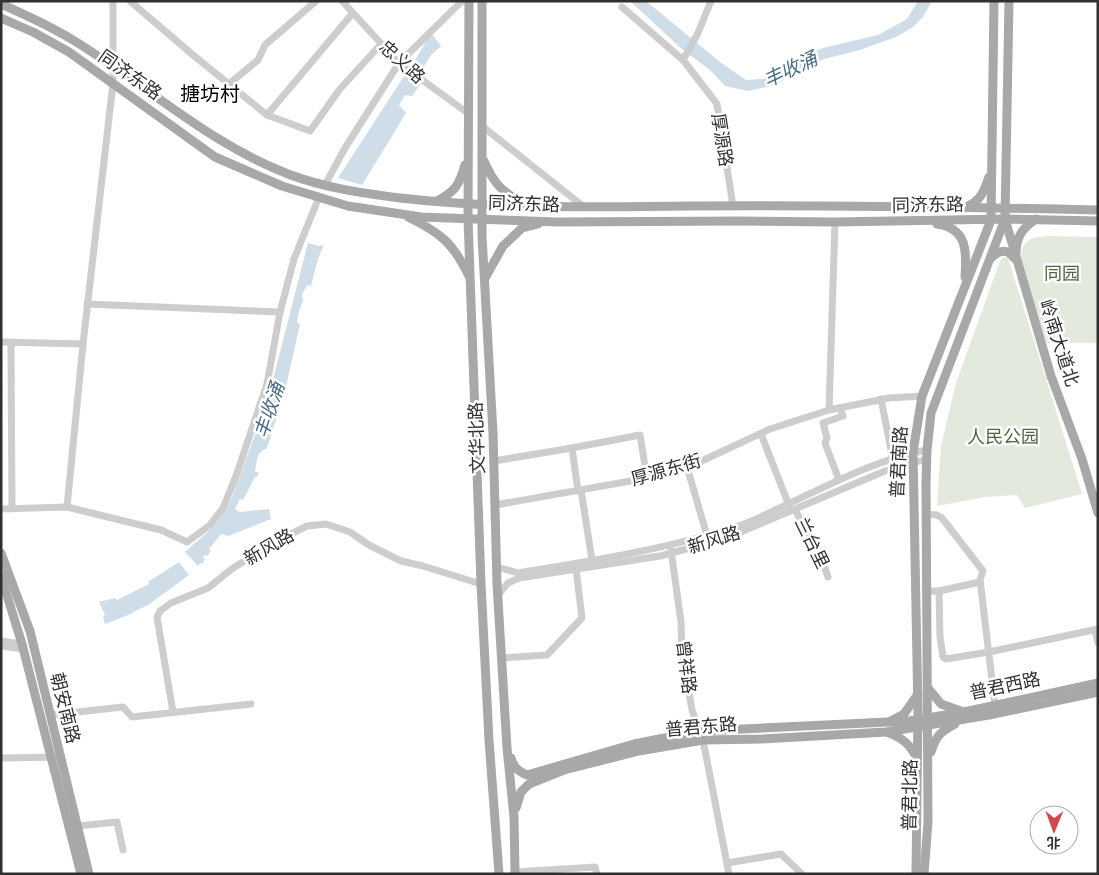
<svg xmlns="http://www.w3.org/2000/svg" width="1099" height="875" font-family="Inter,'Noto Sans SC',sans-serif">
	<rect width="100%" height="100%" fill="#fff"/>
	<g fill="#e3e9dd">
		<path d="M 1049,236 L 1098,237 L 1098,343 L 1047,343 L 1021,268 C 1020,244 1024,237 1049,236 Z"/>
		<path d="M 1003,257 L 1008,258 L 1082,494 L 1025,508 L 1017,495 L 985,497 L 937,506 L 941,446 L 956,383 L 1000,261 Z"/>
	</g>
	<g fill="#cfdde9">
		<path d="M 630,1 L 646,1 L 720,62 L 746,80 L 763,79 L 769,75 L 776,66 L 823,48 L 878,35 L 907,19 L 918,1 L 932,1 L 923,17 L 913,27 L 896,37 L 860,50 L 824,59 L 800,69 L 775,85 L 748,91 L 725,86 L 710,70 L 682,49 Z"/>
		<path d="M 431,33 L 441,46 L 431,55 L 420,73 L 411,67 Z"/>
		<path d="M 406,73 L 420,85 L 412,96 L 405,95 L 399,105 L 406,113 L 362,185 L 338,178 Z"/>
		<path d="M 308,243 L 319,246 L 324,245 C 317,258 315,271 311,286 L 307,285 L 302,295 L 303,301 L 299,311 L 297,323 L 300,324 L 285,391 L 267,448 C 256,453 257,461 255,471 L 259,473 L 257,477 L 255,477 L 243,500 L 240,499 L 235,509 L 240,512 L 269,509 L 271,519 L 228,536 L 221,534 L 209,549 L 211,551 L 207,556 L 205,555 L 203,557 L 205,559 L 202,564 L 200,563 L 198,566 L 185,552 L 213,527 L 224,513 L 232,497 L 268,399 Z"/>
		<path d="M 179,562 L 189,575 L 148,605 L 133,612 L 133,613 L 105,624 L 103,616 L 105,615 L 99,602 L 115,598 L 117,600 L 149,584 L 148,582 Z"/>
	</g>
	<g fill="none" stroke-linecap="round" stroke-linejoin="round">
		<g stroke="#cdcdcd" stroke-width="7">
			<path d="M 130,1 L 193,55 L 267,115 L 310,131 L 340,89 L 381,44"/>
			<path d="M 342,1 L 399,63 L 469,114"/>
			<path d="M 622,7 L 683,60 L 717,104 L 733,206"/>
			<path d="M 683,60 L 698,33 L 711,1"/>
			<path d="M 229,84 L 258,60 L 265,45 L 316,1"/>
			<path d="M 267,115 L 352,14"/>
			<path d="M 482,126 L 584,207"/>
			<path d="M 325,185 L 345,148 L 399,63 L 462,1"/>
			<path d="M 87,304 L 280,312"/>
			<path d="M 1,342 L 83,344"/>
			<path d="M 11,342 L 12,508"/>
			<path d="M 881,399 L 893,460"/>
			<path d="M 829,410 L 835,222"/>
			<path d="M 761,434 L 790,508"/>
			<path d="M 572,448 L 578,491"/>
			<path d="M 494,461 L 572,448 L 640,435 L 647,478"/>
			<path d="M 687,467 L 708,539"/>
			<path d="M 839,480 L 825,443 L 827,438 L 823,423 L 843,416 L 840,408"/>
			<path d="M 581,490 L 592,560"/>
			<path d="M 495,505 L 653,477 L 693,465 L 770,429 L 829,410 L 889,398 L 922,396"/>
			<path d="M 67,507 L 83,344 L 113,83 L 113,1"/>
			<path d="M 1,509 L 67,507 L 161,530 L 187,542 L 210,525 L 223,508 L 236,476 L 267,384 L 280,312 L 294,259 L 319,197"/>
			<path d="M 795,510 L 819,552 L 828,577"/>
			<path d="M 926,514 L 937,515 L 942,518 L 983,571 L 980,580 L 995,705"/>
			<path d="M 671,550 L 681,622 L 682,652 L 692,710 L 703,740 L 729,874"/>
			<path d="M 497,567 L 518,573 C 595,560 670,549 744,524 C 758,519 772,511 786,505 C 831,484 877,459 927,450"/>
			<path d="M 926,591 L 939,591 L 980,582"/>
			<path d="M 939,591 L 940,637 L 943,657 L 946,659 L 989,652 L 1098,629"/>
			<path d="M 498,595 L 508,583 L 519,578 L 660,556 L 724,539 L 885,471 L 927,459"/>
			<path d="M 1095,630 L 1098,643"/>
			<path d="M 1,641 L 22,644"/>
			<path d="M 1,646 L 23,649"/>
			<path d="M 502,658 L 547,655 L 582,618 L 576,569"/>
			<path d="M 173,712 L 160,635 L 157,617 L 160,611 L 171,603 L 208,588 L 233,568 L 281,539 L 307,526 L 326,524 L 350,532 L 369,545 L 401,561 L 423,566 L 481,584"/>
			<path d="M 50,715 L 123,707 L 132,717 L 251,704"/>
			<path d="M 1,758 L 61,757"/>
			<path d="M 78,826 L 117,822 L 123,850"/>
			<path d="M 727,863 L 781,854 L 802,874"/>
			<path d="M 515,872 L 595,867 L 597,874"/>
		</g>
		<g stroke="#a8a8a8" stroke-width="9">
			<path d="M 469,1 L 468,218 L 481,584 L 489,740 L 499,874"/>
			<path d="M 482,1 L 482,236 L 493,433 L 497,584 L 507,748 L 514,817 L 515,874"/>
			<path d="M 1009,1 L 1005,219 L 1051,376 L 1082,459 L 1098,513"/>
			<path d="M 1,4 C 26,15 50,26 73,40 C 145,84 208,143 288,174 C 325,188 362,193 400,198 C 496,209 592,207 688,206 C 825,205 961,207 1098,210"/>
			<path d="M 1,18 L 33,32 L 69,52 L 215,157 L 282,186 L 348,206 L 421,217 L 558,222 L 737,221 L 835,222 L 1005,219 L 1098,221"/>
			<path d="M 484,161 C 495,186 502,191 525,205"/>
			<path d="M 437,201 C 456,191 459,185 465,165"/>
			<path d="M 966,207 C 981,201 984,191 989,177"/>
			<path d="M 408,217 C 441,233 453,243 469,276"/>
			<path d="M 937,224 C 967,228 967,251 965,277"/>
			<path d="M 1016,253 C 1016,236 1023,228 1036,219"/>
			<path d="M 991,258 C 999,250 1007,248 1014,258"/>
			<path d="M 485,278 L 503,246 L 522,228 L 538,224"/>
			<path d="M 1,553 L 30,631 L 89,874"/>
			<path d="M 1,576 L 22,644 L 81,874"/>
			<path d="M 928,688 L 941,704 L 961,711"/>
			<path d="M 891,721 L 904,714 L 918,694"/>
			<path d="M 889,733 C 903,738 910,745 917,758"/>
			<path d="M 931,752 C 936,736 940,732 955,724"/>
			<path d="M 511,758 C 514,768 518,771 527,775 L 634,744 L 700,731 L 909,721 L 964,712 L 1098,683"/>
			<path d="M 516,808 L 521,792 L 529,784 L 564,770 L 639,751 L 703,740 L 762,739 L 886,732 L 989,715 L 1098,692"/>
			<path d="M 916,874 L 918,712 L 913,452 L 922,396 L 991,220 L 994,1"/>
			<path d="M 924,874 L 928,822 L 926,482 L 927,450 L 931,413 L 1005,219"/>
		</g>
	</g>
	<g text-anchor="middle" stroke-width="5" stroke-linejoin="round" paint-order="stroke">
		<g font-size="18" fill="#303030" stroke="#fff">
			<text transform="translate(402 62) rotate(42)" y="6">忠义路</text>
			<text transform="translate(130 75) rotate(35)" y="6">同济东路</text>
			<text transform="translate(722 140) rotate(81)" y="6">厚源路</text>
			<text transform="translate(524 204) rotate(2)" y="6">同济东路</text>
			<text transform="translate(928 205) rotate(-1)" y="6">同济东路</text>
			<text transform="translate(1059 343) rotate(72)" y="6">岭南大道北</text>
			<text transform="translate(477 438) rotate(-92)" y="6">文华北路</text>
			<text transform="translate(899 462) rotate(-87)" y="6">普君南路</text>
			<text transform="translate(666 470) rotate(-16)" y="6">厚源东街</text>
			<text transform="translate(714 540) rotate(-17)" y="6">新风路</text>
			<text transform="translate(812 543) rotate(64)" y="6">兰台里</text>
			<text transform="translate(269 547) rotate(-30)" y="6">新风路</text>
			<text transform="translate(686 667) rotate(83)" y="6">曾祥路</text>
			<text transform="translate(1005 686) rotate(-12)" y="6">普君西路</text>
			<text transform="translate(65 708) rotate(76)" y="6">朝安南路</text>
			<text transform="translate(701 727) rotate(-5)" y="6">普君东路</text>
			<text transform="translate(910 795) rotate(-89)" y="6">普君北路</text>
		</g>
		<g font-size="18" fill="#516743" stroke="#fff">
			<text x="1062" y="280">同园</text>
			<text x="1003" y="443">人民公园</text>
		</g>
		<g font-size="19" font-style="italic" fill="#476c8a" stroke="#fff">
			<text transform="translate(790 69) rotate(-25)" y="7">丰收涌</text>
			<text transform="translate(269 410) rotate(-72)" y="7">丰收涌</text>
		</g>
		<g font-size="20" fill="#000" stroke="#fff">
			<text x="210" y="101">搪坊村</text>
		</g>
	</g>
	<rect width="1099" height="875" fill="none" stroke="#303030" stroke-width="5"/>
	<g transform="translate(1054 830) rotate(181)"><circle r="24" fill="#ffffff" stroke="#acacac"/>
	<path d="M0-4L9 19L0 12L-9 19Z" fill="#d1494a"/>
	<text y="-8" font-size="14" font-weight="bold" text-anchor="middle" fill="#303030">北</text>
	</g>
</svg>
